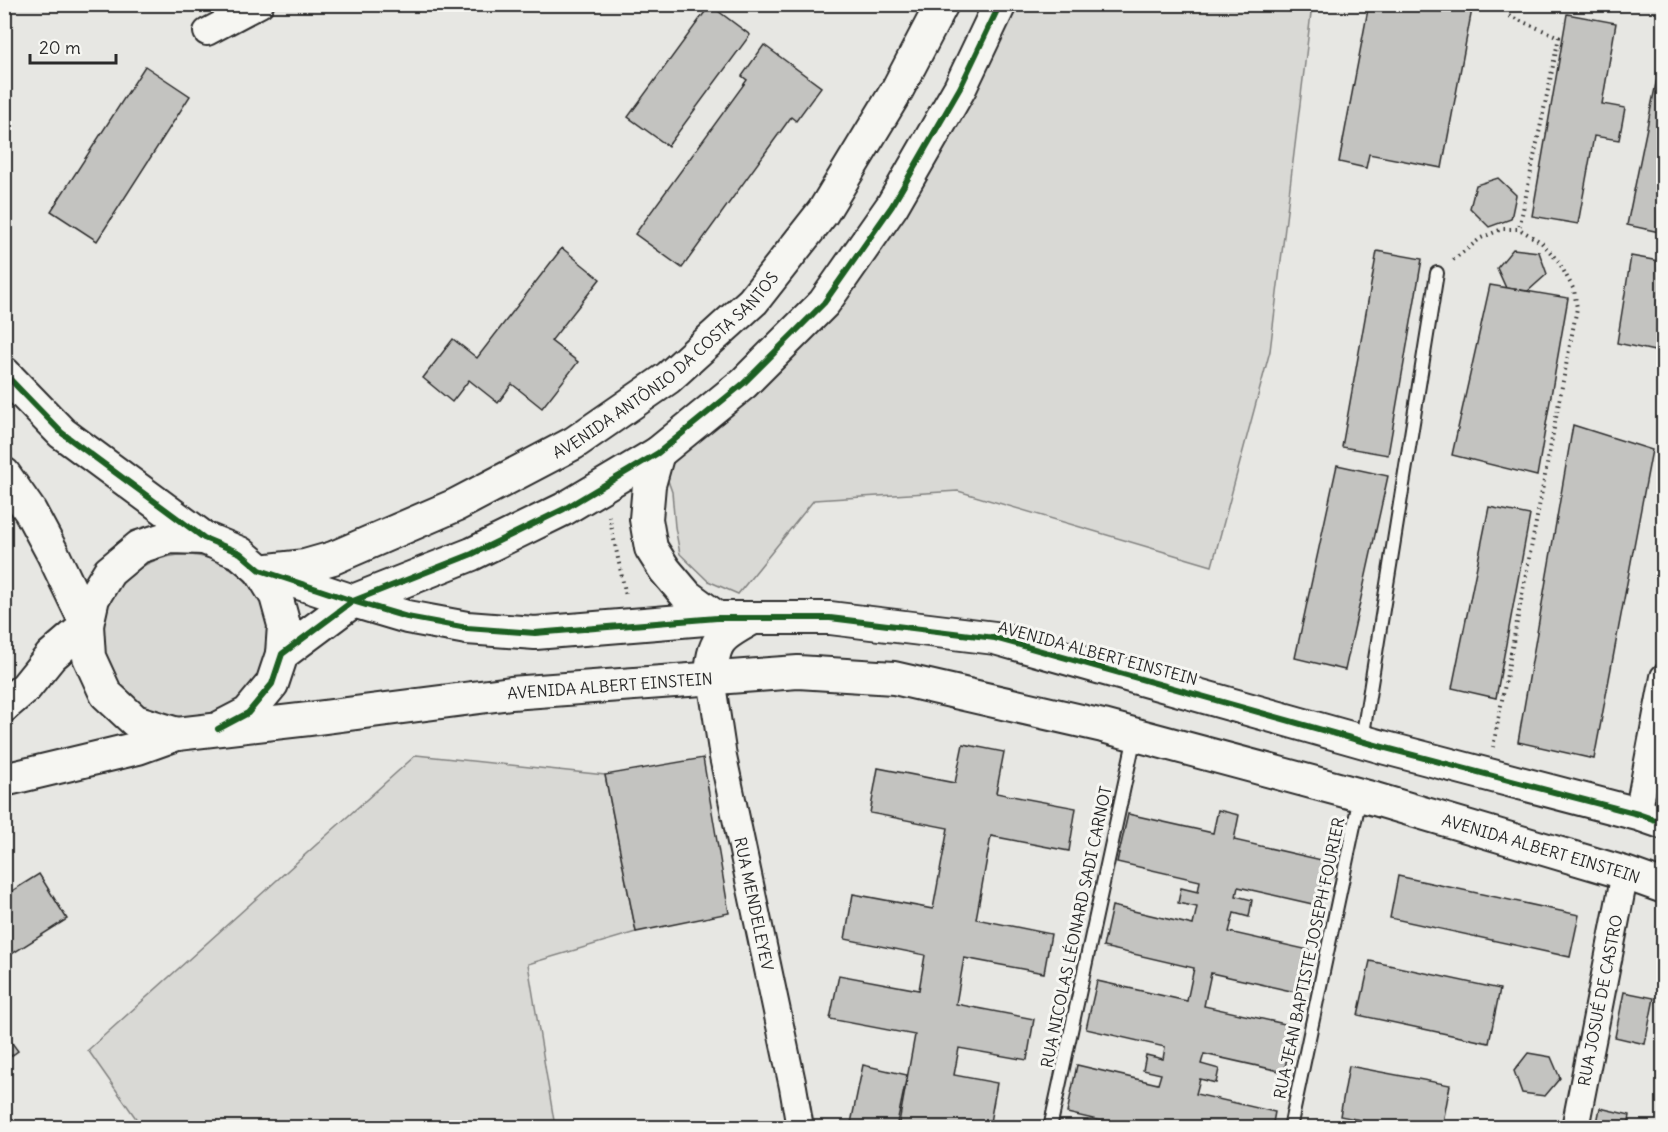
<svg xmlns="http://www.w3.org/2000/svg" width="1668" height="1132" font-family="Delius,sans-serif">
	<rect width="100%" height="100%" fill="#f6f6f2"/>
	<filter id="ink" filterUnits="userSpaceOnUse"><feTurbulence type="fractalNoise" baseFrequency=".0167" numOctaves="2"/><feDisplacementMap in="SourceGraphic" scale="12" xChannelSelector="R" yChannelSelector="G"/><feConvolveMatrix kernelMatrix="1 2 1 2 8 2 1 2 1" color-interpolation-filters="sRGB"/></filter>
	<g filter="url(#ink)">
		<rect fill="#e7e7e3" x="5" y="5" width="1658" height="1122"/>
		<g fill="#d9d9d5" stroke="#828280" stroke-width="1.5">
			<path d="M 1000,5 L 1312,5 L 1270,351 L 1212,566 L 958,491 L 814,500 L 738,594 L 708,581 L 680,554 L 675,527 L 672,492 L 658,453 L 824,302 Z"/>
			<circle cx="185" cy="639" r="84"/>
			<path d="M 416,755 L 605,775 L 636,932 L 528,964 L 555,1127 L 142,1127 L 88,1050 Z"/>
			<path d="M 1644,784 L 1663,788 L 1663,823 Z"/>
		</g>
		<g fill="#c3c3c0" stroke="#2b2b2b" stroke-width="1.5">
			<path d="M 1369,4 L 1473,4 L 1442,168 L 1369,154 L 1366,168 L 1339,162 Z"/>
			<path d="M 710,5 L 750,35 L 668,146 L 628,117 Z"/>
			<path d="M 1567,14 L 1616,23 L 1602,104 L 1625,108 L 1619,140 L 1594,136 L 1578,224 L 1532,216 Z"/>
			<path d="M 1664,44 L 1664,233 L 1627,225 Z"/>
			<path d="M 764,45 L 821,87 L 796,121 L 791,117 L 682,268 L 635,234 L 747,80 L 742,76 Z"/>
			<path d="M 145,66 L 190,96 L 97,241 L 51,211 Z"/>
			<path d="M 1498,178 L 1516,195 L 1511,219 L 1489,227 L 1470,208 L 1476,185 Z"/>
			<path d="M 562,248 L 600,279 L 551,341 L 578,362 L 542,408 L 512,384 L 498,403 L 469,380 L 452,402 L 423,378 L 453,339 L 477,358 Z"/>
			<path d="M 1513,249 L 1539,252 L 1547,274 L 1528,291 L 1506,288 L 1497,268 Z"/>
			<path d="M 1377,251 L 1422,259 L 1388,455 L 1342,447 Z"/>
			<path d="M 1631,256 L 1664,262 L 1664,353 L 1617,343 Z"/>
			<path d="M 1490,285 L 1568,298 L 1537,476 L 1452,455 Z"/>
			<path d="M 1573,425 L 1652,450 L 1594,759 L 1518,742 Z"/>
			<path d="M 1337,465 L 1388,476 L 1345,670 L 1295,658 Z"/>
			<path d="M 1489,507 L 1530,515 L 1496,698 L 1452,688 Z"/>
			<path d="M 963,744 L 1004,752 L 996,793 L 1076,808 L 1069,851 L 991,836 L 976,919 L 1051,934 L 1044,973 L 964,958 L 956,1004 L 1034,1019 L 1027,1060 L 959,1048 L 954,1075 L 997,1083 L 989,1128 L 898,1128 L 915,1035 L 830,1019 L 839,975 L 919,990 L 925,955 L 845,939 L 853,894 L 933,909 L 948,828 L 870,813 L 878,768 L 955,783 Z"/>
			<path d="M 703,758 L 729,913 L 636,932 L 605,775 Z"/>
			<path d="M 1218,810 L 1239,815 L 1234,840 L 1326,861 L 1317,905 L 1238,887 L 1236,896 L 1252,900 L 1249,917 L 1234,913 L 1229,932 L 1309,950 L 1300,993 L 1211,973 L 1204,1006 L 1294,1026 L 1284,1072 L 1204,1054 L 1201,1064 L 1219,1069 L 1216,1083 L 1200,1079 L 1196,1094 L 1275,1112 L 1272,1128 L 1132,1128 L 1067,1113 L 1077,1065 L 1158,1084 L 1161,1074 L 1143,1070 L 1146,1055 L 1163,1059 L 1165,1047 L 1086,1029 L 1097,981 L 1187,1001 L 1194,968 L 1103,947 L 1112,906 L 1193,925 L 1197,907 L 1178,903 L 1181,888 L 1198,892 L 1200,881 L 1117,862 L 1128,814 L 1213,833 Z"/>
			<path d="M 39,874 L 67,919 L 4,959 L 4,896 Z"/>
			<path d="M 1398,876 L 1579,915 L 1570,957 L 1390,918 Z"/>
			<path d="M 1370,961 L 1500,989 L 1489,1043 L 1358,1015 Z"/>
			<path d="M 1624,992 L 1654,998 L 1645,1044 L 1615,1037 Z"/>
			<path d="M 4,1032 L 18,1051 L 4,1061 Z"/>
			<path d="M 1528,1053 L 1551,1057 L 1560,1078 L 1545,1096 L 1522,1093 L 1514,1071 Z"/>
			<path d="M 863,1065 L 907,1075 L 896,1128 L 850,1128 Z"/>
			<path d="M 1349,1066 L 1450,1085 L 1442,1128 L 1402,1128 L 1340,1116 Z"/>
			<path d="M 1600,1108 L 1630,1115 L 1628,1128 L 1596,1128 Z"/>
		</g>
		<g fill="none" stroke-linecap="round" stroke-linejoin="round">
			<g stroke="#2b2b2b" stroke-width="16">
				<g id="service">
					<path d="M 1362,740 L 1437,273"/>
					<path d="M 1050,1128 L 1135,736"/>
					<path d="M 1290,1128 L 1360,797"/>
				</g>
			</g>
			<g stroke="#2b2b2b" stroke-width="30">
				<g id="minor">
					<path d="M 207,32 L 260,4"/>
					<path id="s1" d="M 711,678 L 723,757 L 793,1087 L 800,1128"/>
					<path d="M 1638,814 L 1664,677"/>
					<path id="s2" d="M 1575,1128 L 1625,873"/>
				</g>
			</g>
			<g stroke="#2b2b2b" stroke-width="36">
				<g id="tertiary">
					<path d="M 4,373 L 62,433 L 204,538 L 240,553 L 260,570 L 353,601 L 407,617 L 467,628 L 535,633 L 717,618 L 830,618 L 995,638 L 1386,748 L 1638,814 L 1664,823"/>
					<path d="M 658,453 L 649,485 L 646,519 L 651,548 L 665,570 L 687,596 L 717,618"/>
					<path d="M 4,474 L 30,511 L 53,554 L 87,625 L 89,657 L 106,694 L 135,721 L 177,734"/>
					<path d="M 260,570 L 276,596 L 284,625 L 282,654"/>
					<path id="s3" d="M 269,570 L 305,566 L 333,558 L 456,505 L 574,443 L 668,378 L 753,301 L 823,212 L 897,90 L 942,4"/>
					<path d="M 87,625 L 93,598 L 109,572 L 139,547 L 170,537 L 204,538"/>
					<path d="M 711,678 C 713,638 721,636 753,618"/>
					<path d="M 4,706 L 26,687 L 51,656 L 87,625"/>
					<path d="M 221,727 L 248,713 L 272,684 L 282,654 L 353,601 L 472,554 L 564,509 L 658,453 L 744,383 L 824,303 L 892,206 L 960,88 L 1000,4"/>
					<path id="s4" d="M 4,780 L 138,748 L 177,734 L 309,719 L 511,693 L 798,672 L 894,678 L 1103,726 L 1375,799 L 1625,873 L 1664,887"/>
				</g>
			</g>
			<g stroke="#2b2b2b" stroke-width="4" stroke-dasharray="1.5 4.5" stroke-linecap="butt">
				<path d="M 1509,16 L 1559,37 L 1519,229"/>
				<path d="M 1453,260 L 1481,238 L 1502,229 L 1519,229 L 1541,242 L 1559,262 L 1574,290 L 1577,308 L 1493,747"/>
				<path d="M 609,516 L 626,596"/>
			</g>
			<use href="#service" stroke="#f6f6f2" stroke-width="12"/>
			<use href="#minor" stroke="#f6f6f2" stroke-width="26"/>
			<use href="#tertiary" stroke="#f6f6f2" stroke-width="32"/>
			<g stroke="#f6f6f2" stroke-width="10">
				<g id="cycleway">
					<path d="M 4,373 L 62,433 L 204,538 L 240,553 L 260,570 L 353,601 L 407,617 L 467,628 L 535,633 L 717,618 L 830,618 L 995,638 L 1386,748 L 1638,814 L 1664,823"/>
					<path d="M 218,729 L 248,713 L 272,684 L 282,654 L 353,601 L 472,554 L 564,509 L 658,453 L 744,383 L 824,303 L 892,206 L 960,88 L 1000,4"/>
				</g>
			</g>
			<use href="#cycleway" stroke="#1b5e20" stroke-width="6"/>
		</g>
	</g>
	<g text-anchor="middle" stroke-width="6" stroke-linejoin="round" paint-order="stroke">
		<g font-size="16" fill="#2b2b2b" stroke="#f6f6f2">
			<text dy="6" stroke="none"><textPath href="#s3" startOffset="453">AVENIDA ANTÔNIO DA COSTA SANTOS</textPath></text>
			<text transform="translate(1098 653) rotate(15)" y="6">AVENIDA ALBERT EINSTEIN</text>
			<text dy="6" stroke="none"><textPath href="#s4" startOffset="615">AVENIDA ALBERT EINSTEIN</textPath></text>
			<text dy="6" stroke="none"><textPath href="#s4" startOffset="1569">AVENIDA ALBERT EINSTEIN</textPath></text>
			<text dy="6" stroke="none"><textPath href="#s1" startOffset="230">RUA MENDELEYEV</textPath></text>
			<text transform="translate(1076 927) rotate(-78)" y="6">RUA NICOLAS LÉONARD SADI CARNOT</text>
			<text transform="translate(1309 958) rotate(-78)" y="6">RUA JEAN BAPTISTE JOSEPH FOURIER</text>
			<text dy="6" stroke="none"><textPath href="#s2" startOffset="130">RUA JOSUÉ DE CASTRO</textPath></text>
		</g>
	</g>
	<rect width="1668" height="1132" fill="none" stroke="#f6f6f2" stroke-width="24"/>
	<rect x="12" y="12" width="1644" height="1108" fill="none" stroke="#2b2b2b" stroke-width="2" filter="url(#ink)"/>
	<path d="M30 54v9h86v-9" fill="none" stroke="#2b2b2b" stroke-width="3"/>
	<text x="39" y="54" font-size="18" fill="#2b2b2b" stroke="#f6f6f2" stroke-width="4.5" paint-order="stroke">20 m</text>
</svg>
